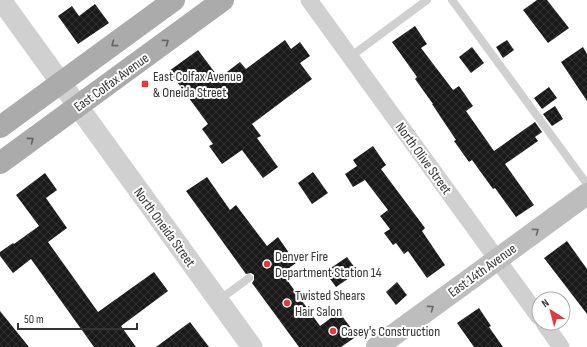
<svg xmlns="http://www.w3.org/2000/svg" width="587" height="347" font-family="'Sofia Sans Condensed',sans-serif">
	<defs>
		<pattern id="building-cross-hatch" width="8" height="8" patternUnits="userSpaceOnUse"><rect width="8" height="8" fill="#1a1a1a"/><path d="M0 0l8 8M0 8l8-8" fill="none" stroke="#333"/></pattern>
	</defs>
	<rect width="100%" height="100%" fill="#fff"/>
	<g fill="url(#building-cross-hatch)">
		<path d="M 537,0 L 547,0 L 569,28 L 548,43 L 523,10 Z"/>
		<path d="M 95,4 L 109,23 L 78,44 L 58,16 L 72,6 L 79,16 Z"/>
		<path d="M 415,26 L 427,44 L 421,48 L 453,90 L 459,86 L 473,106 L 466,111 L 494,151 L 535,122 L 542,132 L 535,137 L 538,141 L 505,164 L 534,205 L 516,217 L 495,188 L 493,189 L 472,160 L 469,162 L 454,141 L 456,140 L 432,104 L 433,104 L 415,79 L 417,77 L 392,42 Z"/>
		<path d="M 285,40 L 291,49 L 300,42 L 310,56 L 300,63 L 312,79 L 252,124 L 261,136 L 257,138 L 278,167 L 263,178 L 242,150 L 222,164 L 209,146 L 213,144 L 202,129 L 208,124 L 169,71 L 198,50 L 219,78 L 240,62 L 246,69 Z"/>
		<path d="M 507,40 L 514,50 L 503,58 L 496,47 Z"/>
		<path d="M 472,47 L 484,63 L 471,73 L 459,57 Z"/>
		<path d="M 583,47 L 587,54 L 587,101 L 561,62 Z"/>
		<path d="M 549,87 L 557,98 L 542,109 L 534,98 Z"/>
		<path d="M 555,106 L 563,119 L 552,126 L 543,114 Z"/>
		<path d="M 373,146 L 386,165 L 381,169 L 425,228 L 422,231 L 445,265 L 427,278 L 408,251 L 404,254 L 396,243 L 393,245 L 384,233 L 390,229 L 380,216 L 388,210 L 365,180 L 353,187 L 345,174 L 357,166 L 353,160 Z"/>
		<path d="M 313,172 L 328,193 L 312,204 L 298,183 Z"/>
		<path d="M 45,173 L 57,190 L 46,198 L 67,228 L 48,242 L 98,312 L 154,272 L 168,291 L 121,326 L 136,347 L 94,347 L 31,259 L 13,273 L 0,256 L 0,252 L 13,243 L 14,244 L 39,226 L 16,195 Z"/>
		<path d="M 207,177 L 230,210 L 236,205 L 267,246 L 278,237 L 296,263 L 282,273 L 320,326 L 339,312 L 357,336 L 341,347 L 299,347 L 252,283 L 254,280 L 254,275 L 251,273 L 246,274 L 186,191 Z"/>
		<path d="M 567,241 L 587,269 L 587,314 L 544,258 Z"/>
		<path d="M 347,257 L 358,272 L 336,287 L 325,272 Z"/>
		<path d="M 397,282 L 407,295 L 396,305 L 386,292 Z"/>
		<path d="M 479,308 L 491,326 L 489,327 L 503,347 L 474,347 L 457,323 Z"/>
		<path d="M 0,311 L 29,347 L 0,347 Z"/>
		<path d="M 190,322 L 209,347 L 156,347 Z"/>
	</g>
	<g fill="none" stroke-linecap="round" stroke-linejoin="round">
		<g stroke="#d0d0d0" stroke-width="8">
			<path d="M 452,0 L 587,184"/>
			<path d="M 350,57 L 427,0"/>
			<path d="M 219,300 L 249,278"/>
		</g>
		<g stroke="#d0d0d0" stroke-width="17">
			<path d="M 309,0 L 539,317"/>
			<path d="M 544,323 L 561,347"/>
		</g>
		<path stroke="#d0d0d0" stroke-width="21" d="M 1,0 L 252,347"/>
		<path stroke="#bdbdbd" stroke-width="22" d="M 377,347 L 587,194"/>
		<g stroke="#ababab" stroke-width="22">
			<path d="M 0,127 L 174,0"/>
			<path d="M 0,163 L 223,0"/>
		</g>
	</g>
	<defs><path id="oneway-chevron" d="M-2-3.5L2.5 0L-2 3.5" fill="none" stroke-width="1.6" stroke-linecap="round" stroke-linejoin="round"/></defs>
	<g stroke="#636363">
		<use href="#oneway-chevron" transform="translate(166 42) rotate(-36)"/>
		<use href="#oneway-chevron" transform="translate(114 44) rotate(144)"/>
		<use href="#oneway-chevron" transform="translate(31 140) rotate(-36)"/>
	</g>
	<g stroke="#6a6a6a">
		<use href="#oneway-chevron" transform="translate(536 231) rotate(-36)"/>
		<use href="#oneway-chevron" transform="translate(431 308) rotate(-36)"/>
	</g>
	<g fill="#e8363d" stroke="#fff" stroke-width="1.5">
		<rect x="141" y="80" width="8" height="8" rx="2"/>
		<circle cx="267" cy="264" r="4"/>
		<circle cx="287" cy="303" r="4"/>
		<circle cx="333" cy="331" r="4"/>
	</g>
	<g text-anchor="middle" stroke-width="4" stroke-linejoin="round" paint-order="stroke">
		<g font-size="14" fill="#333" stroke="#fff" text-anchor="start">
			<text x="153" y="81">East Colfax Avenue<tspan x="153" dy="16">&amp; Oneida Street</tspan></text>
			<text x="275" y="261">Denver Fire<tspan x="275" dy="16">Department Station 14</tspan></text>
			<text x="295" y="300">Twisted Shears<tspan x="295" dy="16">Hair Salon</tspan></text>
			<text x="341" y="336">Casey's Construction</text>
		</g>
		<g font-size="14" fill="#333" stroke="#fff">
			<text transform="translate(111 82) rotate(-36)" y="5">East Colfax Avenue</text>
			<text transform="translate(424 158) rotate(54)" y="5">North Olive Street</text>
			<text transform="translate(165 227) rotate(54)" y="5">North Oneida Street</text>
			<text transform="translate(482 270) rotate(-36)" y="5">East 14th Avenue</text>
		</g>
	</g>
	<g transform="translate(551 311) rotate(324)"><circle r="19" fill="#ffffff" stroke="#adadad"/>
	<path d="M0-3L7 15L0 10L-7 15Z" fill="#e8363d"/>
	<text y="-6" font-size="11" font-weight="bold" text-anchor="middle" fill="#333333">N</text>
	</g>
	<path d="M18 323v6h119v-6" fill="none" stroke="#333333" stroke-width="2"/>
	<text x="24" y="323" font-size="12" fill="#333333" stroke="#ffffff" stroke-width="3" paint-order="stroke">50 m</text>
</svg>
